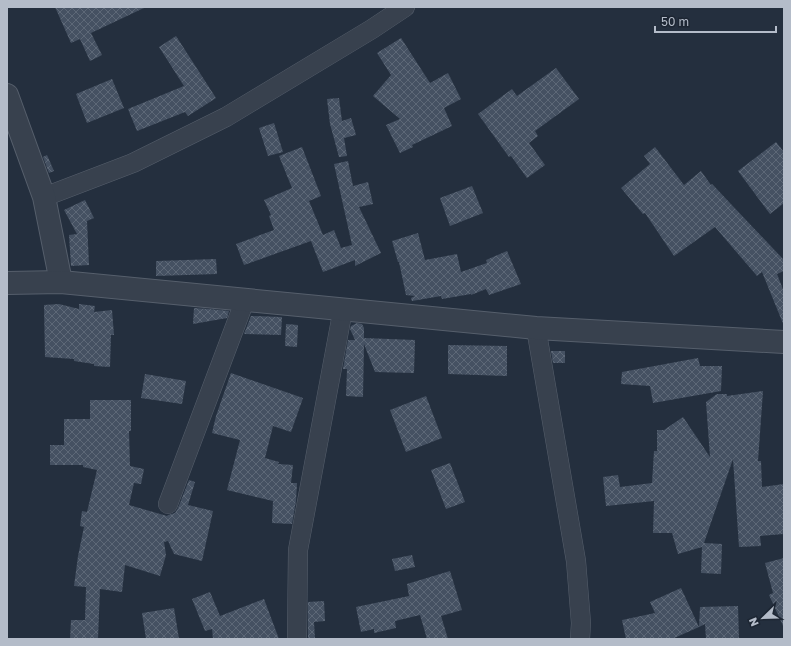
<svg xmlns="http://www.w3.org/2000/svg" width="791" height="646" font-family="'Golos Text',sans-serif">
	<defs>
		<pattern id="building-cross-hatch" width="8" height="8" patternUnits="userSpaceOnUse"><rect width="8" height="8" fill="#455162"/><path d="M0 0l8 8M0 8l8-8" fill="none" stroke="#5d6877"/></pattern>
	</defs>
	<rect width="100%" height="100%" fill="#242f3e"/>
	<g fill="url(#building-cross-hatch)">
		<path d="M 55,7 L 146,7 L 91,33 L 102,55 L 90,61 L 80,39 L 71,43 Z"/>
		<path d="M 176,36 L 216,98 L 188,116 L 185,112 L 137,131 L 128,109 L 184,86 L 159,47 Z"/>
		<path d="M 401,38 L 430,83 L 448,73 L 461,99 L 444,108 L 452,126 L 412,145 L 413,147 L 400,153 L 386,125 L 400,119 L 373,96 L 391,75 L 377,53 Z"/>
		<path d="M 556,68 L 579,99 L 535,131 L 538,136 L 529,143 L 545,165 L 527,178 L 511,156 L 509,157 L 478,114 L 512,89 L 517,96 Z"/>
		<path d="M 112,79 L 124,108 L 87,123 L 76,94 Z"/>
		<path d="M 339,98 L 342,121 L 351,118 L 356,135 L 344,138 L 347,156 L 339,157 L 330,124 L 327,99 Z"/>
		<path d="M 274,123 L 283,152 L 268,156 L 259,128 Z"/>
		<path d="M 776,142 L 784,152 L 784,203 L 770,214 L 738,171 Z"/>
		<path d="M 302,147 L 321,196 L 309,201 L 323,235 L 334,230 L 341,248 L 352,245 L 334,164 L 348,161 L 353,186 L 368,182 L 373,204 L 359,207 L 381,253 L 355,266 L 355,260 L 323,272 L 311,241 L 244,265 L 236,244 L 274,230 L 269,216 L 271,215 L 264,200 L 292,188 L 279,156 Z"/>
		<path d="M 655,147 L 684,185 L 701,171 L 711,185 L 712,184 L 784,260 L 784,271 L 777,274 L 784,292 L 784,326 L 762,272 L 757,276 L 715,227 L 674,256 L 645,213 L 643,214 L 621,188 L 650,164 L 644,156 Z"/>
		<path d="M 47,155 L 54,171 L 49,173 L 43,157 Z"/>
		<path d="M 472,186 L 483,213 L 450,226 L 440,198 Z"/>
		<path d="M 85,200 L 94,218 L 87,221 L 89,265 L 71,266 L 69,235 L 77,234 L 64,210 Z"/>
		<path d="M 418,233 L 425,260 L 457,254 L 461,272 L 487,263 L 486,260 L 507,251 L 521,284 L 489,295 L 486,289 L 471,295 L 471,294 L 442,299 L 441,296 L 412,301 L 411,298 L 415,296 L 406,295 L 399,262 L 398,262 L 392,241 Z"/>
		<path d="M 216,259 L 217,274 L 156,276 L 156,261 Z"/>
		<path d="M 59,304 L 79,309 L 79,304 L 95,306 L 94,312 L 112,310 L 114,335 L 111,335 L 110,367 L 94,366 L 94,364 L 74,361 L 74,359 L 45,357 L 44,305 Z"/>
		<path d="M 194,308 L 209,309 L 229,311 L 227,318 L 193,324 Z"/>
		<path d="M 251,316 L 282,317 L 281,335 L 244,334 Z"/>
		<path d="M 357,323 L 362,324 L 364,328 L 364,338 L 415,340 L 414,373 L 375,372 L 364,344 L 363,397 L 346,396 L 347,369 L 343,369 L 348,340 L 355,340 L 350,329 L 351,326 Z"/>
		<path d="M 286,324 L 298,325 L 297,347 L 285,346 Z"/>
		<path d="M 448,345 L 507,346 L 507,376 L 448,374 Z"/>
		<path d="M 551,351 L 565,351 L 565,363 L 553,363 Z"/>
		<path d="M 698,358 L 700,366 L 722,366 L 721,391 L 653,403 L 650,386 L 621,384 L 622,372 Z"/>
		<path d="M 231,373 L 303,398 L 291,432 L 273,426 L 265,458 L 279,462 L 278,464 L 293,465 L 291,483 L 297,483 L 296,501 L 292,524 L 272,523 L 273,501 L 227,490 L 240,440 L 212,433 L 216,416 Z"/>
		<path d="M 145,374 L 186,381 L 182,404 L 141,398 Z"/>
		<path d="M 763,391 L 758,461 L 761,461 L 762,487 L 784,484 L 784,534 L 760,536 L 761,546 L 739,547 L 733,459 L 704,543 L 722,544 L 721,574 L 701,573 L 702,547 L 678,554 L 672,533 L 653,533 L 654,501 L 606,506 L 603,477 L 618,475 L 620,487 L 652,483 L 654,451 L 657,451 L 657,430 L 664,430 L 683,417 L 710,457 L 706,402 L 717,394 L 727,394 L 727,396 Z"/>
		<path d="M 426,396 L 442,438 L 406,452 L 390,410 Z"/>
		<path d="M 90,400 L 131,400 L 131,431 L 129,431 L 130,466 L 144,469 L 141,484 L 134,483 L 129,505 L 167,516 L 168,515 L 175,513 L 178,508 L 189,480 L 195,482 L 188,505 L 213,511 L 202,561 L 174,554 L 168,541 L 164,542 L 166,555 L 160,576 L 125,565 L 122,592 L 100,589 L 98,639 L 70,639 L 71,620 L 85,620 L 86,587 L 74,586 L 78,556 L 84,527 L 80,526 L 82,511 L 87,512 L 97,470 L 83,467 L 83,465 L 50,465 L 50,445 L 64,445 L 64,419 L 90,419 Z"/>
		<path d="M 450,463 L 465,502 L 446,509 L 431,470 Z"/>
		<path d="M 412,555 L 415,567 L 395,571 L 392,559 Z"/>
		<path d="M 784,558 L 784,628 L 769,595 L 773,593 L 765,563 Z"/>
		<path d="M 450,571 L 462,610 L 441,616 L 448,639 L 427,639 L 420,615 L 395,621 L 396,628 L 374,633 L 374,629 L 361,632 L 356,607 L 409,596 L 407,584 Z"/>
		<path d="M 681,588 L 699,627 L 672,639 L 626,639 L 622,620 L 655,613 L 650,602 Z"/>
		<path d="M 210,592 L 220,616 L 264,599 L 279,639 L 213,639 L 212,629 L 205,631 L 192,599 Z"/>
		<path d="M 324,601 L 325,621 L 314,622 L 315,639 L 308,639 L 308,602 Z"/>
		<path d="M 738,606 L 739,639 L 706,639 L 705,624 L 699,627 L 700,607 Z"/>
		<path d="M 174,608 L 179,639 L 146,639 L 142,613 Z"/>
	</g>
	<g fill="none" stroke-linecap="round" stroke-linejoin="round">
		<g stroke="#565f6c" stroke-width="20">
			<g id="minor">
				<path d="M 44,197 L 133,163 L 226,117 L 372,29 L 405,7"/>
				<path d="M 536,328 L 576,561 L 581,623 L 580,639"/>
				<path d="M 168,504 L 245,300"/>
				<path d="M 297,639 L 298,550 L 343,309"/>
			</g>
		</g>
		<g stroke="#565f6c" stroke-width="24">
			<g id="tertiary">
				<path d="M 7,95 L 44,197 L 61,282"/>
				<path d="M 7,283 L 61,282 L 536,328 L 784,342"/>
			</g>
		</g>
		<use href="#minor" stroke="#38414e" stroke-width="19"/>
		<use href="#tertiary" stroke="#38414e" stroke-width="22"/>
	</g>
	<rect width="791" height="646" fill="none" stroke="#b4bcc9" stroke-width="16"/>
	<g transform="translate(763 618) rotate(247)" stroke="#1d2633" stroke-width="3" paint-order="stroke">
	<path d="M0-3L7 15L0 10L-7 15Z" fill="#b4bcc9"/>
	<text y="-6" font-size="11" font-weight="bold" text-anchor="middle" fill="#b4bcc9">N</text>
	</g>
	<path d="M655 26v6h121v-6" fill="none" stroke="#b4bcc9" stroke-width="2"/>
	<text x="661" y="26" font-size="12" fill="#b4bcc9" stroke="#1d2633" stroke-width="3" paint-order="stroke">50 m</text>
</svg>
